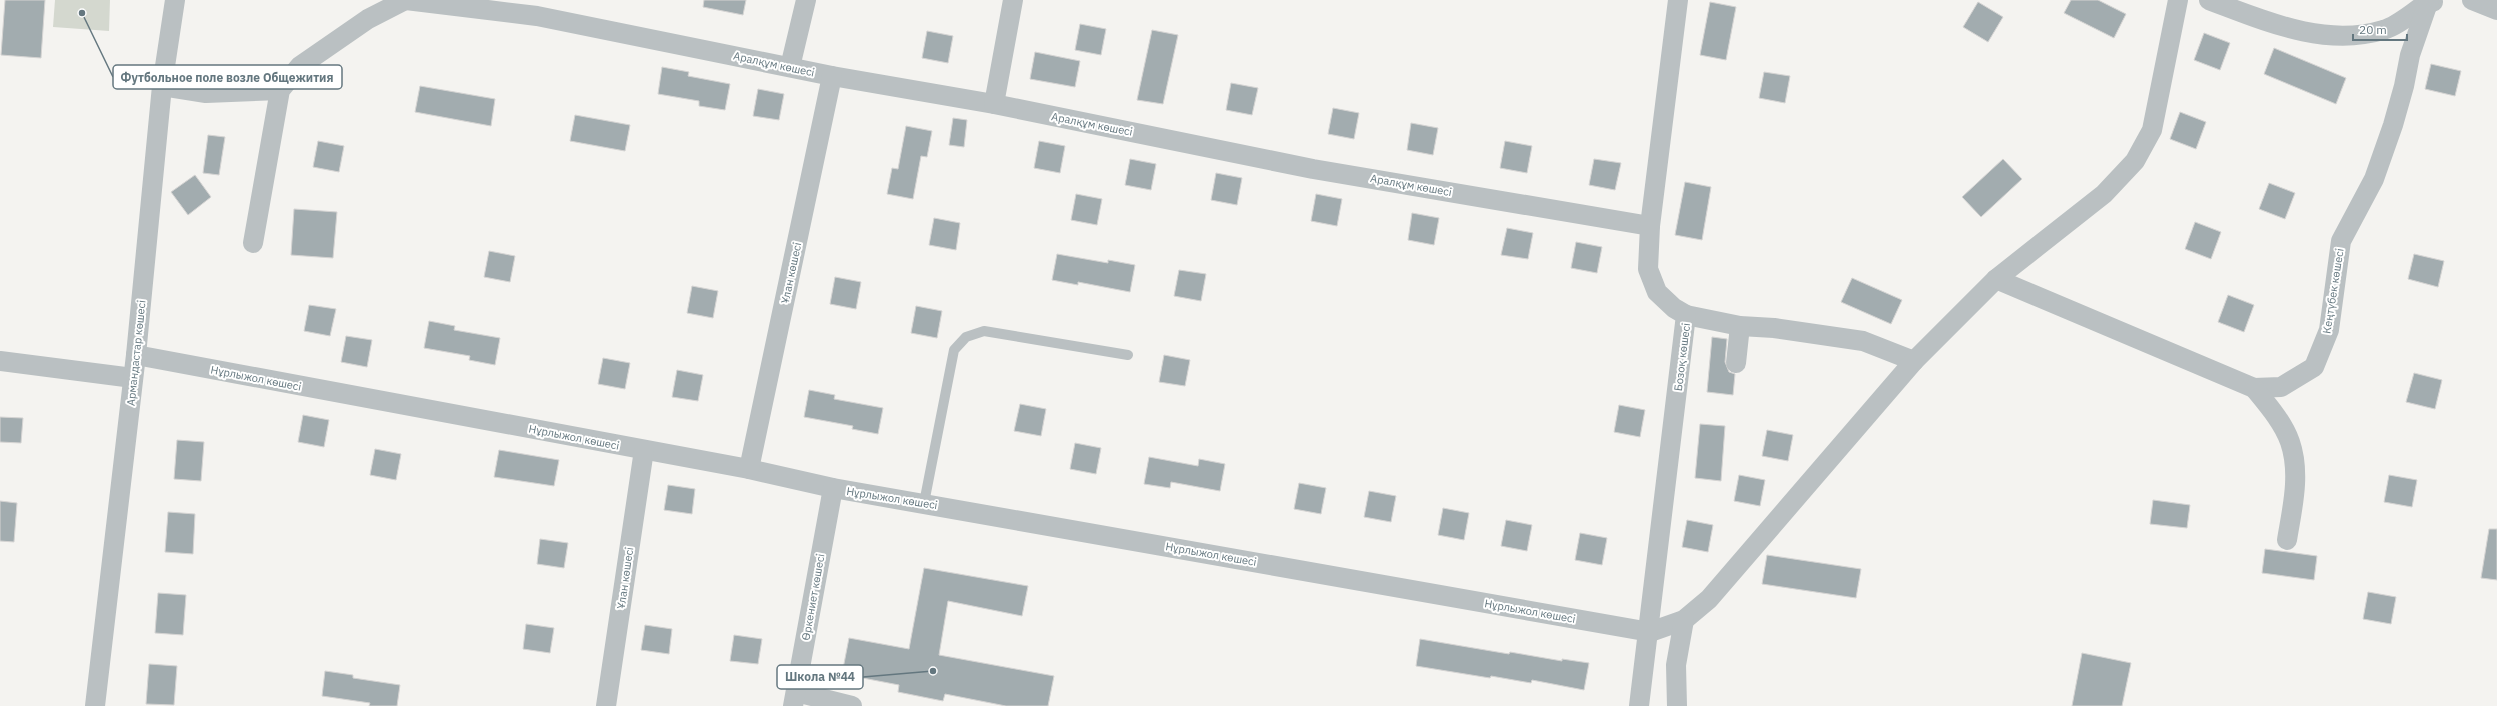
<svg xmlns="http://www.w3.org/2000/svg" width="2497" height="706" font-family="'IBM Plex Sans',sans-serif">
	<rect width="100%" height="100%" fill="#f4f3f0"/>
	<path fill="#d4d8cf" d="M 55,0 L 110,0 L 109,31 L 53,27 Z"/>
	<g fill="#a2acaf" stroke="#d5d4d3">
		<path d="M 5,0 L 45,0 L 41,58 L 1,55 Z"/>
		<path d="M 704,0 L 746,0 L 743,15 L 703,7 Z"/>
		<path d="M 2071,0 L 2098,0 L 2126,14 L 2114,38 L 2064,13 Z"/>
		<path d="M 1710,2 L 1736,7 L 1726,60 L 1700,55 Z"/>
		<path d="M 1978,2 L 2003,17 L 1988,42 L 1963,27 Z"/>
		<path d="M 1080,24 L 1106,29 L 1101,55 L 1075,50 Z"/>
		<path d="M 1152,30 L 1178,35 L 1163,104 L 1137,100 Z"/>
		<path d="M 927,31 L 953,36 L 948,63 L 922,58 Z"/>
		<path d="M 2204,33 L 2230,43 L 2220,70 L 2194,60 Z"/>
		<path d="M 2274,48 L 2346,78 L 2336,104 L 2264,74 Z"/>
		<path d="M 1035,52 L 1080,61 L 1075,87 L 1030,79 Z"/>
		<path d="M 2431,64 L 2461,71 L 2455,96 L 2425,89 Z"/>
		<path d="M 662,67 L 689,72 L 688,76 L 730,84 L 725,110 L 699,106 L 699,101 L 658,94 Z"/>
		<path d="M 1764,72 L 1790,76 L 1785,103 L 1759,98 Z"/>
		<path d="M 1231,83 L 1258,88 L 1252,115 L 1226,110 Z"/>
		<path d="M 420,86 L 495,99 L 491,126 L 415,112 Z"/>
		<path d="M 758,89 L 784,94 L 779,120 L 753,116 Z"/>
		<path d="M 1333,108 L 1359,113 L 1354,139 L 1328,134 Z"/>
		<path d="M 2180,112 L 2206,122 L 2196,149 L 2170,139 Z"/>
		<path d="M 575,115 L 630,125 L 625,151 L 570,141 Z"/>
		<path d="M 953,118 L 967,120 L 964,147 L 949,145 Z"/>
		<path d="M 1411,123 L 1438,128 L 1433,155 L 1407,150 Z"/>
		<path d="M 906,126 L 932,131 L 927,157 L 921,156 L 913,199 L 887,194 L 892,168 L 898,169 Z"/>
		<path d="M 208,135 L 225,137 L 219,175 L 203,173 Z"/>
		<path d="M 318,141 L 344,146 L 339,172 L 313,167 Z"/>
		<path d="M 1039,141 L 1065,146 L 1060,173 L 1034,168 Z"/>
		<path d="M 1505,141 L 1532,146 L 1527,173 L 1500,168 Z"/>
		<path d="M 1130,159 L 1156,164 L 1151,190 L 1125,185 Z"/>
		<path d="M 1594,159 L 1621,163 L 1615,190 L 1589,185 Z"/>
		<path d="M 2003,159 L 2022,179 L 1981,217 L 1962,197 Z"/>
		<path d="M 1216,173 L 1242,178 L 1237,205 L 1211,200 Z"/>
		<path d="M 195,175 L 211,197 L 188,215 L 171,192 Z"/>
		<path d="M 1685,182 L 1711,187 L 1702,240 L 1675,235 Z"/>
		<path d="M 2269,183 L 2295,193 L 2285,219 L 2259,209 Z"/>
		<path d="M 1076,194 L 1102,199 L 1097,225 L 1071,220 Z"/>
		<path d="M 1316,194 L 1342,199 L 1337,226 L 1311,221 Z"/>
		<path d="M 294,209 L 337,212 L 333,258 L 291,255 Z"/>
		<path d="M 1412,213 L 1439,218 L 1434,245 L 1408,240 Z"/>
		<path d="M 934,218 L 960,223 L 956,250 L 929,245 Z"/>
		<path d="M 2195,222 L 2221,232 L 2211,259 L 2185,249 Z"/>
		<path d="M 1507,228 L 1533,233 L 1528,259 L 1501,255 Z"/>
		<path d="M 1576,242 L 1602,247 L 1597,273 L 1571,268 Z"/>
		<path d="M 489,251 L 515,256 L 510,282 L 484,277 Z"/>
		<path d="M 1057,254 L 1108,263 L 1108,260 L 1135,265 L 1130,292 L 1078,282 L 1078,285 L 1052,280 Z"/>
		<path d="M 2414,254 L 2444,261 L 2438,287 L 2408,279 Z"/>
		<path d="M 1179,270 L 1206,274 L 1201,301 L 1174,296 Z"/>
		<path d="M 835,277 L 861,282 L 856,309 L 830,304 Z"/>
		<path d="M 1852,278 L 1902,300 L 1891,324 L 1841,302 Z"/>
		<path d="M 692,286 L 718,291 L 713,318 L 687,313 Z"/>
		<path d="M 2228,295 L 2254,305 L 2244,332 L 2218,322 Z"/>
		<path d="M 309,305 L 336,309 L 330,336 L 304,331 Z"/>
		<path d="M 916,306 L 942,311 L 937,338 L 911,333 Z"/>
		<path d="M 429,321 L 455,326 L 454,330 L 500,338 L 495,365 L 469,360 L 470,356 L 424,348 Z"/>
		<path d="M 346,336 L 372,340 L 367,367 L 341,362 Z"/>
		<path d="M 1712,337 L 1727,339 L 1725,362 L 1729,372 L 1735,374 L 1733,395 L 1707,392 Z"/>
		<path d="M 1164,355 L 1190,360 L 1185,386 L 1159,382 Z"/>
		<path d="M 603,358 L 630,363 L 625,389 L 598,384 Z"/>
		<path d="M 677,370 L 703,375 L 698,401 L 672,397 Z"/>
		<path d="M 2414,373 L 2442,380 L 2435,409 L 2406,402 Z"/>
		<path d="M 809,390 L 835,395 L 834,399 L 883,408 L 878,434 L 852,429 L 853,426 L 804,417 Z"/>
		<path d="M 1020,404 L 1046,409 L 1041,436 L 1014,431 Z"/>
		<path d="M 1619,405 L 1645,410 L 1640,437 L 1614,432 Z"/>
		<path d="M 303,415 L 329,420 L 324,447 L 298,442 Z"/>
		<path d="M 0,417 L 23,418 L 21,443 L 0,442 Z"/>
		<path d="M 1700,424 L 1725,426 L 1721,481 L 1695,478 Z"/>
		<path d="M 1767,430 L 1793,435 L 1788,461 L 1762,456 Z"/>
		<path d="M 177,440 L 204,442 L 201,481 L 174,479 Z"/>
		<path d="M 1075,443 L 1101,448 L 1096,474 L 1070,469 Z"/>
		<path d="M 375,449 L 401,454 L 396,480 L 370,475 Z"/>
		<path d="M 499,450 L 559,460 L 554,486 L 494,477 Z"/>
		<path d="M 1149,457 L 1198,466 L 1199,459 L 1225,464 L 1220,491 L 1171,482 L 1170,488 L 1144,484 Z"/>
		<path d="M 1739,475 L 1765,480 L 1760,506 L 1734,501 Z"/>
		<path d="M 2389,475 L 2417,480 L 2412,507 L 2384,502 Z"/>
		<path d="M 1299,483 L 1326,488 L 1321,514 L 1294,509 Z"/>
		<path d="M 668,485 L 695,489 L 692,514 L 664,510 Z"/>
		<path d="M 1369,491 L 1396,496 L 1391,522 L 1364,517 Z"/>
		<path d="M 2153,500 L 2190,505 L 2187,528 L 2150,524 Z"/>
		<path d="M 0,501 L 17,503 L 14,542 L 0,541 Z"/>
		<path d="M 1443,508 L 1469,513 L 1464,540 L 1438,535 Z"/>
		<path d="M 168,512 L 195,514 L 193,554 L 165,552 Z"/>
		<path d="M 1506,520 L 1532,525 L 1527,551 L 1501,546 Z"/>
		<path d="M 1687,520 L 1713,525 L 1708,552 L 1682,547 Z"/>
		<path d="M 2489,529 L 2497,529 L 2497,580 L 2481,578 Z"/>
		<path d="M 1580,533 L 1607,538 L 1602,565 L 1575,560 Z"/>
		<path d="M 540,539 L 568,543 L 564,568 L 537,564 Z"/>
		<path d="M 2265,549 L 2317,556 L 2314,580 L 2262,573 Z"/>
		<path d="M 1767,555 L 1861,569 L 1856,598 L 1762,584 Z"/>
		<path d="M 924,568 L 1028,586 L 1022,616 L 948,601 L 939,655 L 1054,676 L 1048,706 L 1006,706 L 945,694 L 943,701 L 898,692 L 899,685 L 842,674 L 849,638 L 909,649 Z"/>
		<path d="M 2368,592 L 2396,597 L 2391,624 L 2363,619 Z"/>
		<path d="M 158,593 L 186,595 L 183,635 L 155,633 Z"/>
		<path d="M 526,624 L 554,628 L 550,653 L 523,649 Z"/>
		<path d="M 645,625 L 672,629 L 669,654 L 641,650 Z"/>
		<path d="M 734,635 L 762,639 L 758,664 L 730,661 Z"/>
		<path d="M 1420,639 L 1509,654 L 1510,652 L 1562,661 L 1562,659 L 1589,663 L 1584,690 L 1532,680 L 1531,683 L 1491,676 L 1490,678 L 1416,666 Z"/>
		<path d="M 2082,653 L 2131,663 L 2122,706 L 2072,706 Z"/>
		<path d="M 149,664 L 177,666 L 174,705 L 146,704 Z"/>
		<path d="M 325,671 L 353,675 L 353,678 L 400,685 L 397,706 L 369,706 L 370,703 L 322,696 Z"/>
	</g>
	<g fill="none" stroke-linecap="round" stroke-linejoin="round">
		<path stroke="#bac0c2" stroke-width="10" d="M 924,503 L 954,350 L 966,337 L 984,331 L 1128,355"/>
		<g stroke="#bac0c2" stroke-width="20">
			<path d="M 406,0 L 537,16 L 832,76 L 994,104 L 1313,169 L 1650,226"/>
			<path d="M 2209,0 C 2263,20 2324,48 2383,30 C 2398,26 2414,11 2427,3 L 2433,2"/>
			<path d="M 2472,0 L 2497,10"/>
			<path d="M 790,67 L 806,0"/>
			<path d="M 162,86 L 206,93 L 280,90"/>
			<path d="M 994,104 L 1013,0"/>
			<path d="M 253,243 L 280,90 L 300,66 L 368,19 L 405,0"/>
			<path d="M 1996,279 L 2254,388 L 2281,387 L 2314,367 L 2329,330 L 2341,241 L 2374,179 L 2393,125 L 2404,86 L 2410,55 L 2429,0"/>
			<path d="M 1686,315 L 1740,326 L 1774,328 L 1863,341 L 1914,361"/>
			<path d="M 136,355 L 749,469 L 833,488 L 1650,632 L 1684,620 L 1709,599 L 1914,361 L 1996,279 L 2104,194 L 2135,161 L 2152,130 L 2178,0"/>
			<path d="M 0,361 L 133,378"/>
			<path d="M 1736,363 L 1740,326"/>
			<path d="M 2254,388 C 2267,404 2283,422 2290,442 C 2301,474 2292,509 2287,540"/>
			<path d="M 749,469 L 832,76"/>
			<path d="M 796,692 L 852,706"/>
			<path d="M 95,706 L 136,355 L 162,86 L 175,0"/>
			<path d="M 606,706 L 644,450"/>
			<path d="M 793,706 L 833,488"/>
			<path d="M 1639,706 L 1686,315 L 1674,308 L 1657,292 L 1648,269 L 1650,226 L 1678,0"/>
			<path d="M 1677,706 L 1676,665 L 1684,620"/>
		</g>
	</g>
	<g text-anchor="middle" stroke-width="4" stroke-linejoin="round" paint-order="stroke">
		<g font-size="11" fill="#64777f" stroke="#fff">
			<text transform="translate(774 64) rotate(12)" y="4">Аралқұм көшесі</text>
			<text transform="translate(1092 124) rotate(11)" y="4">Аралқұм көшесі</text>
			<text transform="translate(1411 185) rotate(10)" y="4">Аралқұм көшесі</text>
			<text transform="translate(791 273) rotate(-78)" y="4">Ұлан көшесі</text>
			<text transform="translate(2333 291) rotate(-81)" y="4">Кеңтүбек көшесі</text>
			<text transform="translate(136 353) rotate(-84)" y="4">Армандастар көшесі</text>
			<text transform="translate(1682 357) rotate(-83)" y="4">Бозоқ көшесі</text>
			<text transform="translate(256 378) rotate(11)" y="4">Нұрлыжол көшесі</text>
			<text transform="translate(574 437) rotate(11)" y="4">Нұрлыжол көшесі</text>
			<text transform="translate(892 498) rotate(9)" y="4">Нұрлыжол көшесі</text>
			<text transform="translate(1211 554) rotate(10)" y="4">Нұрлыжол көшесі</text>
			<text transform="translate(625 578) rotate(-82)" y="4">Ұлан көшесі</text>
			<text transform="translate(813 597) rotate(-80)" y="4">Өркениет көшесі</text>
			<text transform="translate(1530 611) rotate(10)" y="4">Нұрлыжол көшесі</text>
		</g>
	</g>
	<path fill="none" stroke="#64777f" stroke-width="1.5" d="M82 13L113 77M933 671L863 677"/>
	<g fill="#64777f" stroke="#fff" stroke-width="1.5">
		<circle cx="82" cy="13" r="4"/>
		<circle cx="933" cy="671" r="4"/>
	</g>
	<g fill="#fff" stroke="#64777f" stroke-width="1.5">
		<rect x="113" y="65" width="229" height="24" rx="4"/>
		<rect x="777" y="665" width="86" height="24" rx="4"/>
	</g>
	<g font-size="12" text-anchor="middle" font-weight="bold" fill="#64777f">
		<text x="227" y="82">Футбольное поле возле Общежития</text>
		<text x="820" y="681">Школа №44</text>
	</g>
	<path d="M2353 34v6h54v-6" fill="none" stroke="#64777f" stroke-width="2"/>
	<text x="2359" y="34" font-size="12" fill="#64777f" stroke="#ffffff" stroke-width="3" paint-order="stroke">20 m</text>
</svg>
